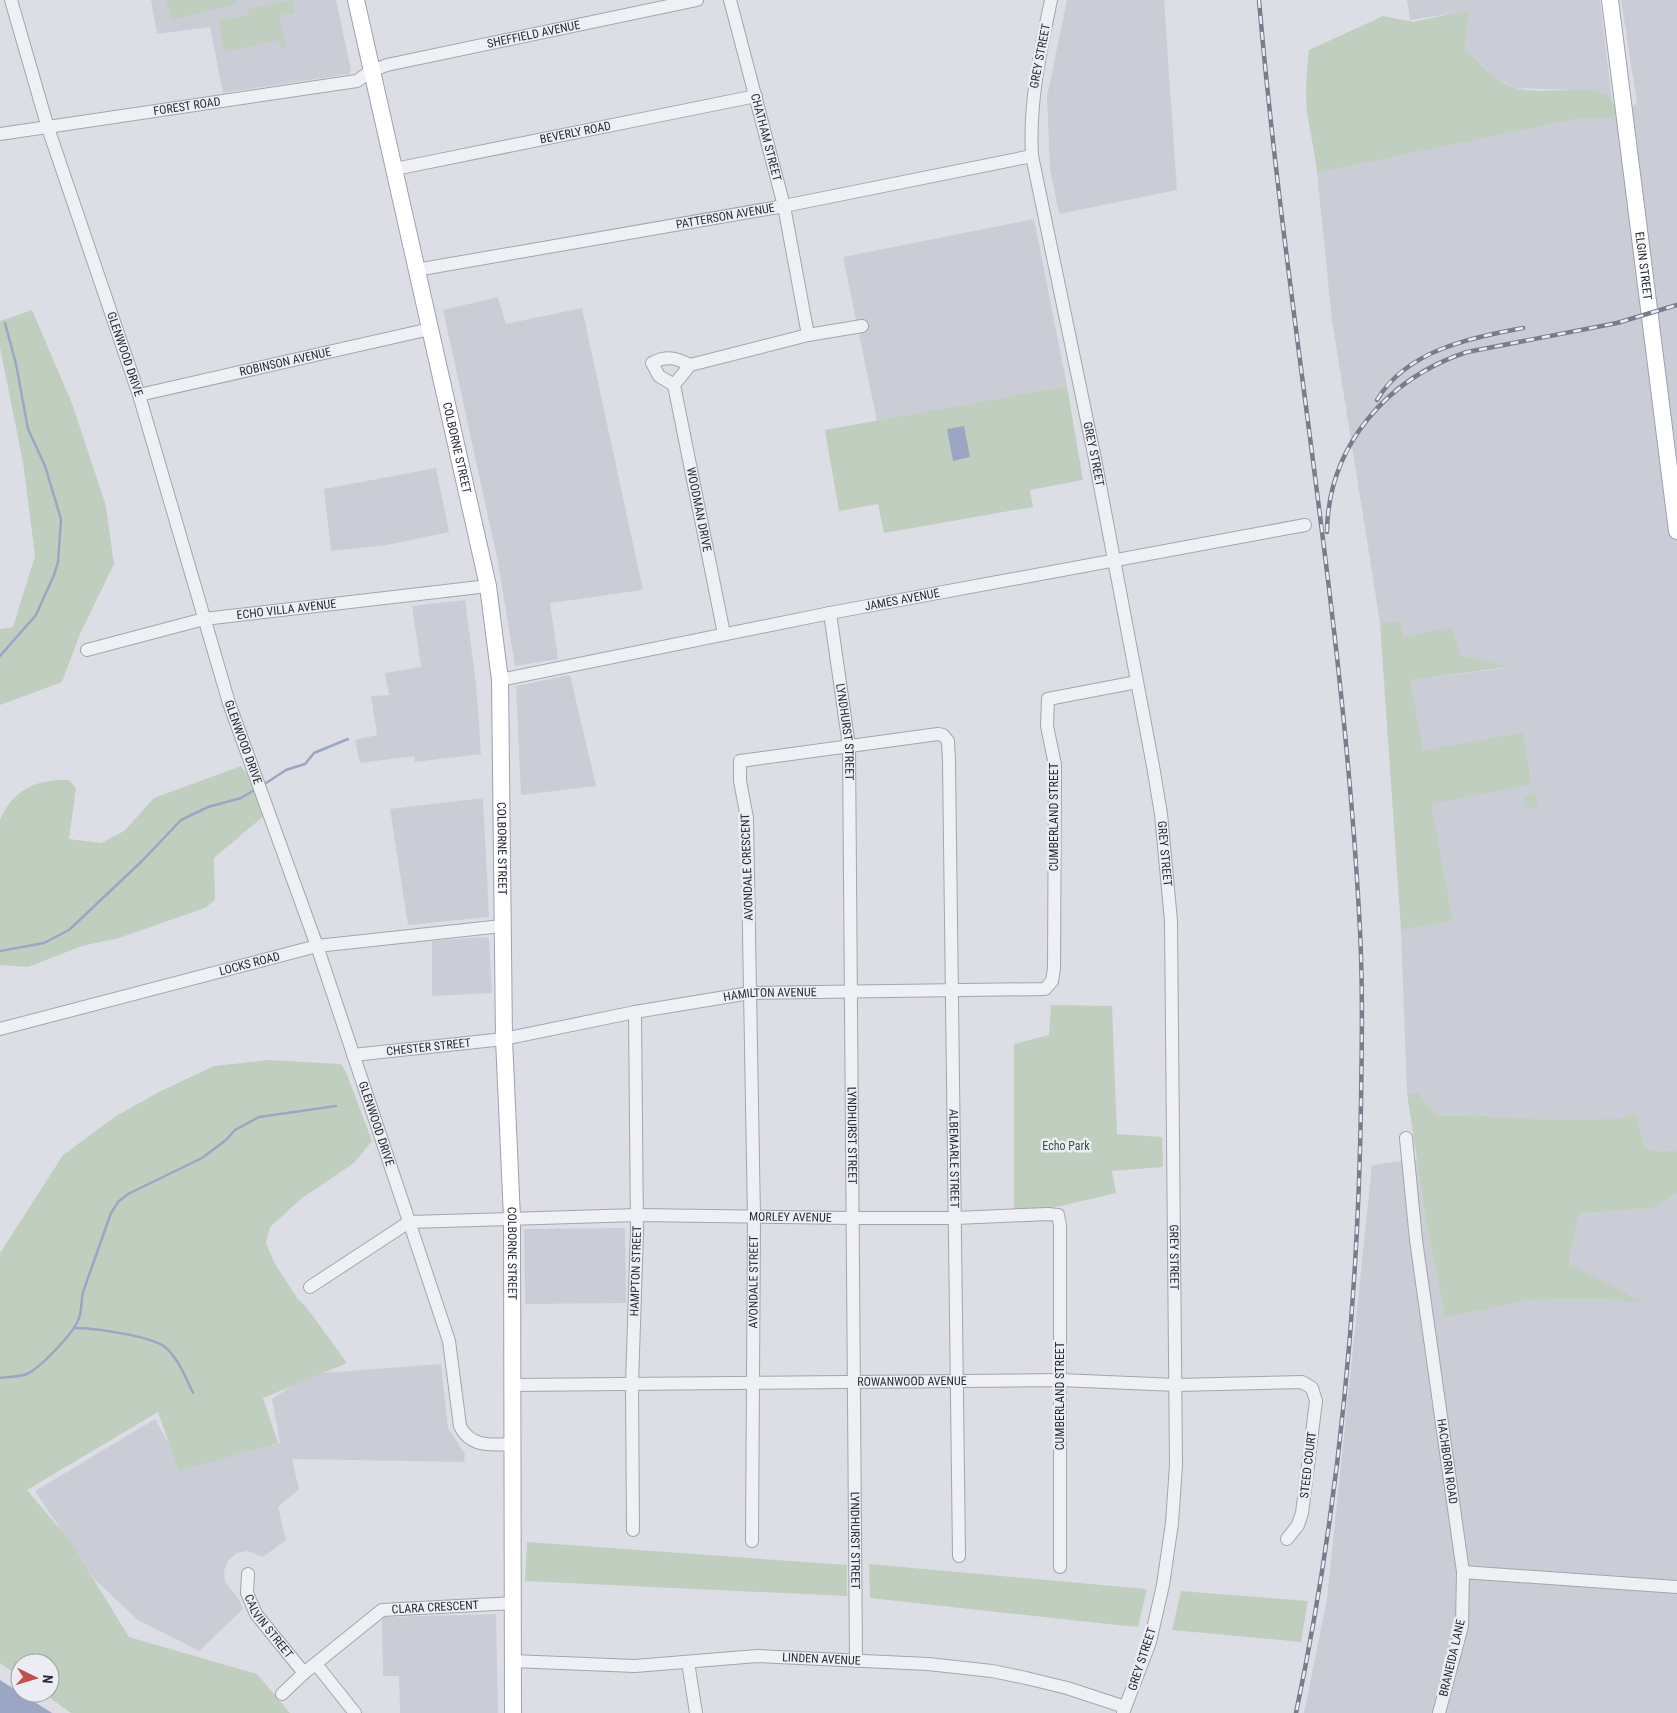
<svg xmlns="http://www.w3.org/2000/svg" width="1677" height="1713" font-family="'Roboto Condensed',sans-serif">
	<rect width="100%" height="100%" fill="#dddee5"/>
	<g fill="#cbcdd6">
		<path d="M 151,0 L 336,0 L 351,70 L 349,74 L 223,93 L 210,27 L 157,34 Z"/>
		<path d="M 1067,0 L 1164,0 L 1177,190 L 1059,214 L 1050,169 L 1047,97 Z"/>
		<path d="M 1407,0 L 1600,0 L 1612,100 L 1601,91 L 1515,88 L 1496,78 L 1465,49 L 1469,11 L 1410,20 Z"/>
		<path d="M 1621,0 L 1677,0 L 1677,1151 L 1649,1150 L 1645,1146 L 1636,1112 L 1617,1119 L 1502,1118 L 1479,1115 L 1436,1116 L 1419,1093 L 1407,1093 L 1401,930 L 1453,921 L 1430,803 L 1532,783 L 1524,732 L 1423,750 L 1411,680 L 1505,668 L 1404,637 L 1400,620 L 1380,623 L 1332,320 L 1317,173 L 1577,119 L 1614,117 L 1637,103 Z"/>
		<path d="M 1034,219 L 1067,386 L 877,421 L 843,257 Z"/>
		<path d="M 498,297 L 506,324 L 582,308 L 643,590 L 550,603 L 558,659 L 515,666 L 498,562 L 443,310 Z"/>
		<path d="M 436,468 L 449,532 L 387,545 L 331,551 L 324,489 Z"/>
		<path d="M 465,600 L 476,684 L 481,754 L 415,762 L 414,756 L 360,763 L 355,740 L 377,735 L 371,696 L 389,695 L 385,673 L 421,667 L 412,606 Z"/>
		<path d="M 570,675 L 596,786 L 521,795 L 516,686 Z"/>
		<path d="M 483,798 L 489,917 L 408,925 L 390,809 Z"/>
		<path d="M 483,937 L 489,938 L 492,993 L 432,996 L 432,941 Z"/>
		<path d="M 1417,1159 L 1427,1227 L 1445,1318 L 1530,1300 L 1599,1299 L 1643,1302 L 1569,1265 L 1579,1214 L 1653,1208 L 1677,1193 L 1677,1713 L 1304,1713 L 1327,1599 L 1372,1165 Z"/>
		<path d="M 625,1228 L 626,1303 L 525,1304 L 524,1229 Z"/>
		<path d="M 441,1364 L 448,1428 L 465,1454 L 464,1462 L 292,1459 L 299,1489 L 278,1507 L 286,1540 L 263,1557 L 248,1551 L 237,1553 L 228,1561 L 224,1571 L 225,1582 L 238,1598 L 243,1609 L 199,1651 L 138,1620 L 94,1579 L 35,1491 L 155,1419 L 182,1467 L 280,1443 L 272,1399 L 310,1374 Z"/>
		<path d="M 496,1614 L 498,1713 L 400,1713 L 399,1676 L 383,1676 L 382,1617 Z"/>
	</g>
	<g fill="#c0cebf">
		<path d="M 166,0 L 235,0 L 236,4 L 171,20 Z"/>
		<path d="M 292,0 L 295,13 L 279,16 L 286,47 L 281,48 L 279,40 L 224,52 L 218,21 L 249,15 L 248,9 Z"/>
		<path d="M 1469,10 L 1465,49 C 1480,63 1494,80 1513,87 C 1533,95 1576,87 1599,91 C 1610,94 1619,107 1614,118 L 1577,119 L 1317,173 C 1315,152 1310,132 1307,112 C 1305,91 1307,70 1309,50 L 1383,16 L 1413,22 Z"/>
		<path d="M 32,310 L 73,406 L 106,506 L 114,564 L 80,634 L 62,682 L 0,705 L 0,629 L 13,627 L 35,556 L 23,462 L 0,348 L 0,321 Z"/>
		<path d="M 1067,386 L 1083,480 L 1030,490 L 1033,507 L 884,533 L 878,504 L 839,511 L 825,430 Z"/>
		<path d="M 1400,620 L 1404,637 L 1451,627 L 1461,655 L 1507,667 L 1411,680 L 1423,750 L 1524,732 L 1532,784 L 1431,804 L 1453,921 L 1401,930 L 1380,623 Z"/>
		<path d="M 241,766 L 258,787 L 266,814 L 214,858 L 215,900 L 205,908 L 119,938 L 82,946 L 28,967 L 0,965 L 0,820 C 13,789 37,779 69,780 L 76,788 L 69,839 L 101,843 L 124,831 L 154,798 Z"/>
		<path d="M 1533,792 L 1536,792 L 1538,804 L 1528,810 L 1524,803 L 1526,796 Z"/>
		<path d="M 1051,1005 L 1112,1006 L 1117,1134 L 1162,1137 L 1163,1167 L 1112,1171 L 1116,1193 L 1065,1205 L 1014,1214 L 1014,1044 L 1049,1035 Z"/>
		<path d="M 269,1060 L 341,1064 L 346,1072 L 372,1141 L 354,1163 L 302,1198 L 270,1227 L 266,1243 L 274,1262 L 297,1298 L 307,1308 L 347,1363 L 263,1398 L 278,1443 L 179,1471 L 158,1412 L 27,1490 L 70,1541 L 129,1637 L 257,1674 L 290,1713 L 71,1713 L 43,1693 L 50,1693 L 50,1663 L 20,1663 L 20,1677 L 0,1663 L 0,1253 L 63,1155 L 116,1116 L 159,1092 L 214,1066 Z"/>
		<path d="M 1407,1093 L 1419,1093 L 1436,1116 L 1479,1115 L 1502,1118 L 1617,1119 L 1636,1112 L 1645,1146 L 1649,1150 L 1677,1151 L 1677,1193 L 1653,1208 L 1579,1214 L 1569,1264 L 1645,1303 L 1599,1299 L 1530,1300 L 1445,1318 L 1427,1227 Z"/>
		<path d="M 527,1542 L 847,1565 L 847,1596 L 525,1581 Z"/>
		<path d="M 869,1564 L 1147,1589 L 1138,1627 L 1117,1625 L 870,1598 Z"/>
		<path d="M 1181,1591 L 1308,1601 L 1301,1642 L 1172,1630 Z"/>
	</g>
	<g fill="#9aa6c3">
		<path d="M 964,426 L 970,457 L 953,461 L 947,429 Z"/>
		<path d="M 0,1680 L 52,1713 L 0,1713 Z"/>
	</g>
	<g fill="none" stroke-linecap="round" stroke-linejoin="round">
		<g stroke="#9aa6c3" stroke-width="2.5">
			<path d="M 0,656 L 36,615 L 54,575 L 58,562 L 61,519 L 45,466 L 28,429 L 16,364 L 5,323"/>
			<path d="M 263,785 L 286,770 L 305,764 L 314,753 L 348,739"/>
			<path d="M 0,951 L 44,943 L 69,930 L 142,861 L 181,820 L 208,807 L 241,798 L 256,789"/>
			<path d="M 75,1328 C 92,1328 152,1336 165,1347 C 179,1359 185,1377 193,1393"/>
			<path d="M 0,1378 C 8,1377 19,1377 27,1374 C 40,1368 75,1332 79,1318 C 82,1310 81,1301 83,1292 L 111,1213 L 118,1202 L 128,1194 L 202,1158 L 226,1140 L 235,1130 L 259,1117 L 336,1106"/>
		</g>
		<g stroke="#a3a5ae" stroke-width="14">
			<g id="minor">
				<path id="s1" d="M 11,0 L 48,128 L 139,395 L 229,703 L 317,946 L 449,1341 L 460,1426 C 470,1447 490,1445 511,1444"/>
				<path id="s2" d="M 730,0 L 784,206 L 808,335"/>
				<path id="s3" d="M 1051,0 C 1040,53 1029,102 1032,156 L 1095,459 L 1153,766 L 1161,814 L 1171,921 L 1176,1465 L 1172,1523 L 1163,1585 L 1150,1642 L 1123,1713"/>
				<path id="s4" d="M 0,134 L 357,81 L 371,71 L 387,65 L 697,0"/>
				<path id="s5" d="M 395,169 L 756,96"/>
				<path id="s6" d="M 416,270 L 784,206 L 1032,156"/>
				<path d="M 690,365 L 808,335 L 862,326"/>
				<path id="s7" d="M 674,385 L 690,365 C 676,358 667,355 652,363 L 659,376 L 674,385 L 724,634"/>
				<path id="s8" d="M 139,395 L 430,329"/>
				<path id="s9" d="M 830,613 L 849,746 L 856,1661"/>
				<path id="s10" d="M 87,650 L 204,619 L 488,586"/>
				<path id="s11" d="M 500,680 L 830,613 L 1305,525"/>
				<path id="s12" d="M 0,1029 L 317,946 L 502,926"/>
				<path id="s13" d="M 353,1055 L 504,1039 L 635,1012 L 750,993 L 1045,989 L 1052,981 L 1054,968 L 1055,765 L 1047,726 L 1048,699 L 1137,682"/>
				<path id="s14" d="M 1406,1138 L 1416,1240 L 1463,1572 L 1462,1626 L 1439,1713"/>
				<path id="s15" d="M 310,1287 L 409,1222 L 637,1215 L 852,1218 L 955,1218 L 1048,1214 L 1058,1215 L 1060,1225 L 1060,1567"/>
				<path id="s16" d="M 511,1385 L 1060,1380 L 1176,1385 L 1302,1382 L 1312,1388 L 1316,1401 L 1302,1513 L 1298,1525 L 1287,1539"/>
				<path id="s17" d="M 633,1530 L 632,1384 L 637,1232 L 635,1012"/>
				<path id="s18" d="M 752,1541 L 754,1218 L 747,818 L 740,781 L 740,761 L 938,734 L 943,735 L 948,741 L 949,762 L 959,1556"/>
				<path d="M 1463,1572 L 1677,1587"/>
				<path id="s19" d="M 248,1574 L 247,1593 L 256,1614 L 304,1673"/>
				<path id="s20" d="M 512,1661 L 635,1666 L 757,1656 L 928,1664 L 992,1671 L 1026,1678 L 1067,1688 L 1125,1707"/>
				<path d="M 688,1662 L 696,1713"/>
				<path d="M 316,1664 L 355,1713"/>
				<path id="s21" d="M 282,1694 L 304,1673 L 382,1610 L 513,1603"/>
			</g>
		</g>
		<g stroke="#9da1b0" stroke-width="18">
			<g id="major">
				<path id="s22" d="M 356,0 L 488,586 L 500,680 L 504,1039 L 512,1218 L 513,1713"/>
				<path id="s23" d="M 1610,0 L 1677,531"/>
			</g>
		</g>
		<use href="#minor" stroke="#eff0f4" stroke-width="12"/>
		<use href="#major" stroke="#fff" stroke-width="16"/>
		<g stroke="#787c8d" stroke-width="4.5">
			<g id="rail">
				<path d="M 1259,0 C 1285,305 1342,606 1359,912 C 1363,975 1362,1039 1361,1103 C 1358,1307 1338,1513 1296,1713"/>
				<path d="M 1377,400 C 1407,350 1470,338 1523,328"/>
				<path d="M 1327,532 C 1328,445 1388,378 1467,352 L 1617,323 L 1677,305"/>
			</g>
		</g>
		<use href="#rail" stroke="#ecedf3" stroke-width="2.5" stroke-dasharray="8" stroke-linecap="butt"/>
	</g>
	<g text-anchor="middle" stroke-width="5" stroke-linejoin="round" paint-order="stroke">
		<g font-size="12" fill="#282b3a" stroke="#ecedf3">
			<text dy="4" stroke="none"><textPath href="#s4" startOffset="545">SHEFFIELD AVENUE</textPath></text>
			<text transform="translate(1040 56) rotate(-79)" y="4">GREY STREET</text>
			<text dy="4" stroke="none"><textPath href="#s4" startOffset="189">FOREST ROAD</textPath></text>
			<text dy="4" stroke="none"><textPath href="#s5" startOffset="184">BEVERLY ROAD</textPath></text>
			<text dy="4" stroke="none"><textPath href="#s2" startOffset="142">CHATHAM STREET</textPath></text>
			<text dy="4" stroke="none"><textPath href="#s6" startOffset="314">PATTERSON AVENUE</textPath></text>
			<text dy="4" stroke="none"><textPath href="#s23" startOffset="268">ELGIN STREET</textPath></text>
			<text dy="4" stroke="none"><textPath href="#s1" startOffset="372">GLENWOOD DRIVE</textPath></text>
			<text dy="4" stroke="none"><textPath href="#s8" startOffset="150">ROBINSON AVENUE</textPath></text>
			<text dy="4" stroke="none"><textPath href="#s22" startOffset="459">COLBORNE STREET</textPath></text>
			<text dy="4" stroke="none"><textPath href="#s3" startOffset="462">GREY STREET</textPath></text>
			<text dy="4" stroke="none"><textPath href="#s7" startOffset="225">WOODMAN DRIVE</textPath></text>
			<text dy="4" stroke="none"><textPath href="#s11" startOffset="410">JAMES AVENUE</textPath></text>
			<text dy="4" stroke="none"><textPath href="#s10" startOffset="204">ECHO VILLA AVENUE</textPath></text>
			<text dy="4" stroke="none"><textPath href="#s9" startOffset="120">LYNDHURST STREET</textPath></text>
			<text dy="4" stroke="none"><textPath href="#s1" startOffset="778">GLENWOOD DRIVE</textPath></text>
			<text transform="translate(1054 817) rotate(-90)" y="4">CUMBERLAND STREET</text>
			<text dy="4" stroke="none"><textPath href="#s22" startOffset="864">COLBORNE STREET</textPath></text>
			<text dy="4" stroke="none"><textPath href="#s3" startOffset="868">GREY STREET</textPath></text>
			<text transform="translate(747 867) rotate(-92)" y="4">AVONDALE CRESCENT</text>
			<text dy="4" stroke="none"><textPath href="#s12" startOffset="258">LOCKS ROAD</textPath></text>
			<text dy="4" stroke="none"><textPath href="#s13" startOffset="422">HAMILTON AVENUE</textPath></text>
			<text dy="4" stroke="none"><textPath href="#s13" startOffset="76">CHESTER STREET</textPath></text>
			<text dy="4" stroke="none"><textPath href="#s1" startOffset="1182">GLENWOOD DRIVE</textPath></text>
			<text dy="4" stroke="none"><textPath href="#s9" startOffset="524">LYNDHURST STREET</textPath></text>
			<text dy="4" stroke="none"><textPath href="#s18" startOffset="1411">ALBEMARLE STREET</textPath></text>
			<text dy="4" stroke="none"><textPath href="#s15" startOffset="500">MORLEY AVENUE</textPath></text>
			<text dy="4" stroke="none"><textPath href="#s22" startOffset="1269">COLBORNE STREET</textPath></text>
			<text dy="4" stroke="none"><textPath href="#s3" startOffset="1272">GREY STREET</textPath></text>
			<text dy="4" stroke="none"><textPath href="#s17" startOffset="259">HAMPTON STREET</textPath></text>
			<text dy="4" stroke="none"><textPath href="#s18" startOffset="259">AVONDALE STREET</textPath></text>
			<text dy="4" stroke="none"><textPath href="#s16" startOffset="401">ROWANWOOD AVENUE</textPath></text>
			<text transform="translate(1060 1396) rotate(-90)" y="4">CUMBERLAND STREET</text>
			<text dy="4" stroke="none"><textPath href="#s14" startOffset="326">HACHBORN ROAD</textPath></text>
			<text transform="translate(1308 1465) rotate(-83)" y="4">STEED COURT</text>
			<text dy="4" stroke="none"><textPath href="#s9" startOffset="929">LYNDHURST STREET</textPath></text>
			<text dy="4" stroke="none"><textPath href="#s21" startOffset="184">CLARA CRESCENT</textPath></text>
			<text dy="4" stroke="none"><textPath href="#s19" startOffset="59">CALVIN STREET</textPath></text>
			<text transform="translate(1452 1658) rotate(-77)" y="4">BRANEIDA LANE</text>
			<text dy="4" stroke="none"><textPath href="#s20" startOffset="310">LINDEN AVENUE</textPath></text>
			<text transform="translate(1142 1659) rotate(-72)" y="4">GREY STREET</text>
		</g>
		<g font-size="12" fill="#365536" stroke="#ecedf3">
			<text x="1066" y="1150">Echo Park</text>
		</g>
	</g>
	<g transform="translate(35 1678) rotate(95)"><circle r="24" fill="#ecedf3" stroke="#9e9fa9"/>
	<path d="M0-4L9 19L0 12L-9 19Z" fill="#c1504b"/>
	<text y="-8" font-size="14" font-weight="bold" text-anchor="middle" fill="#282b3a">N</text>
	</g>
</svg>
